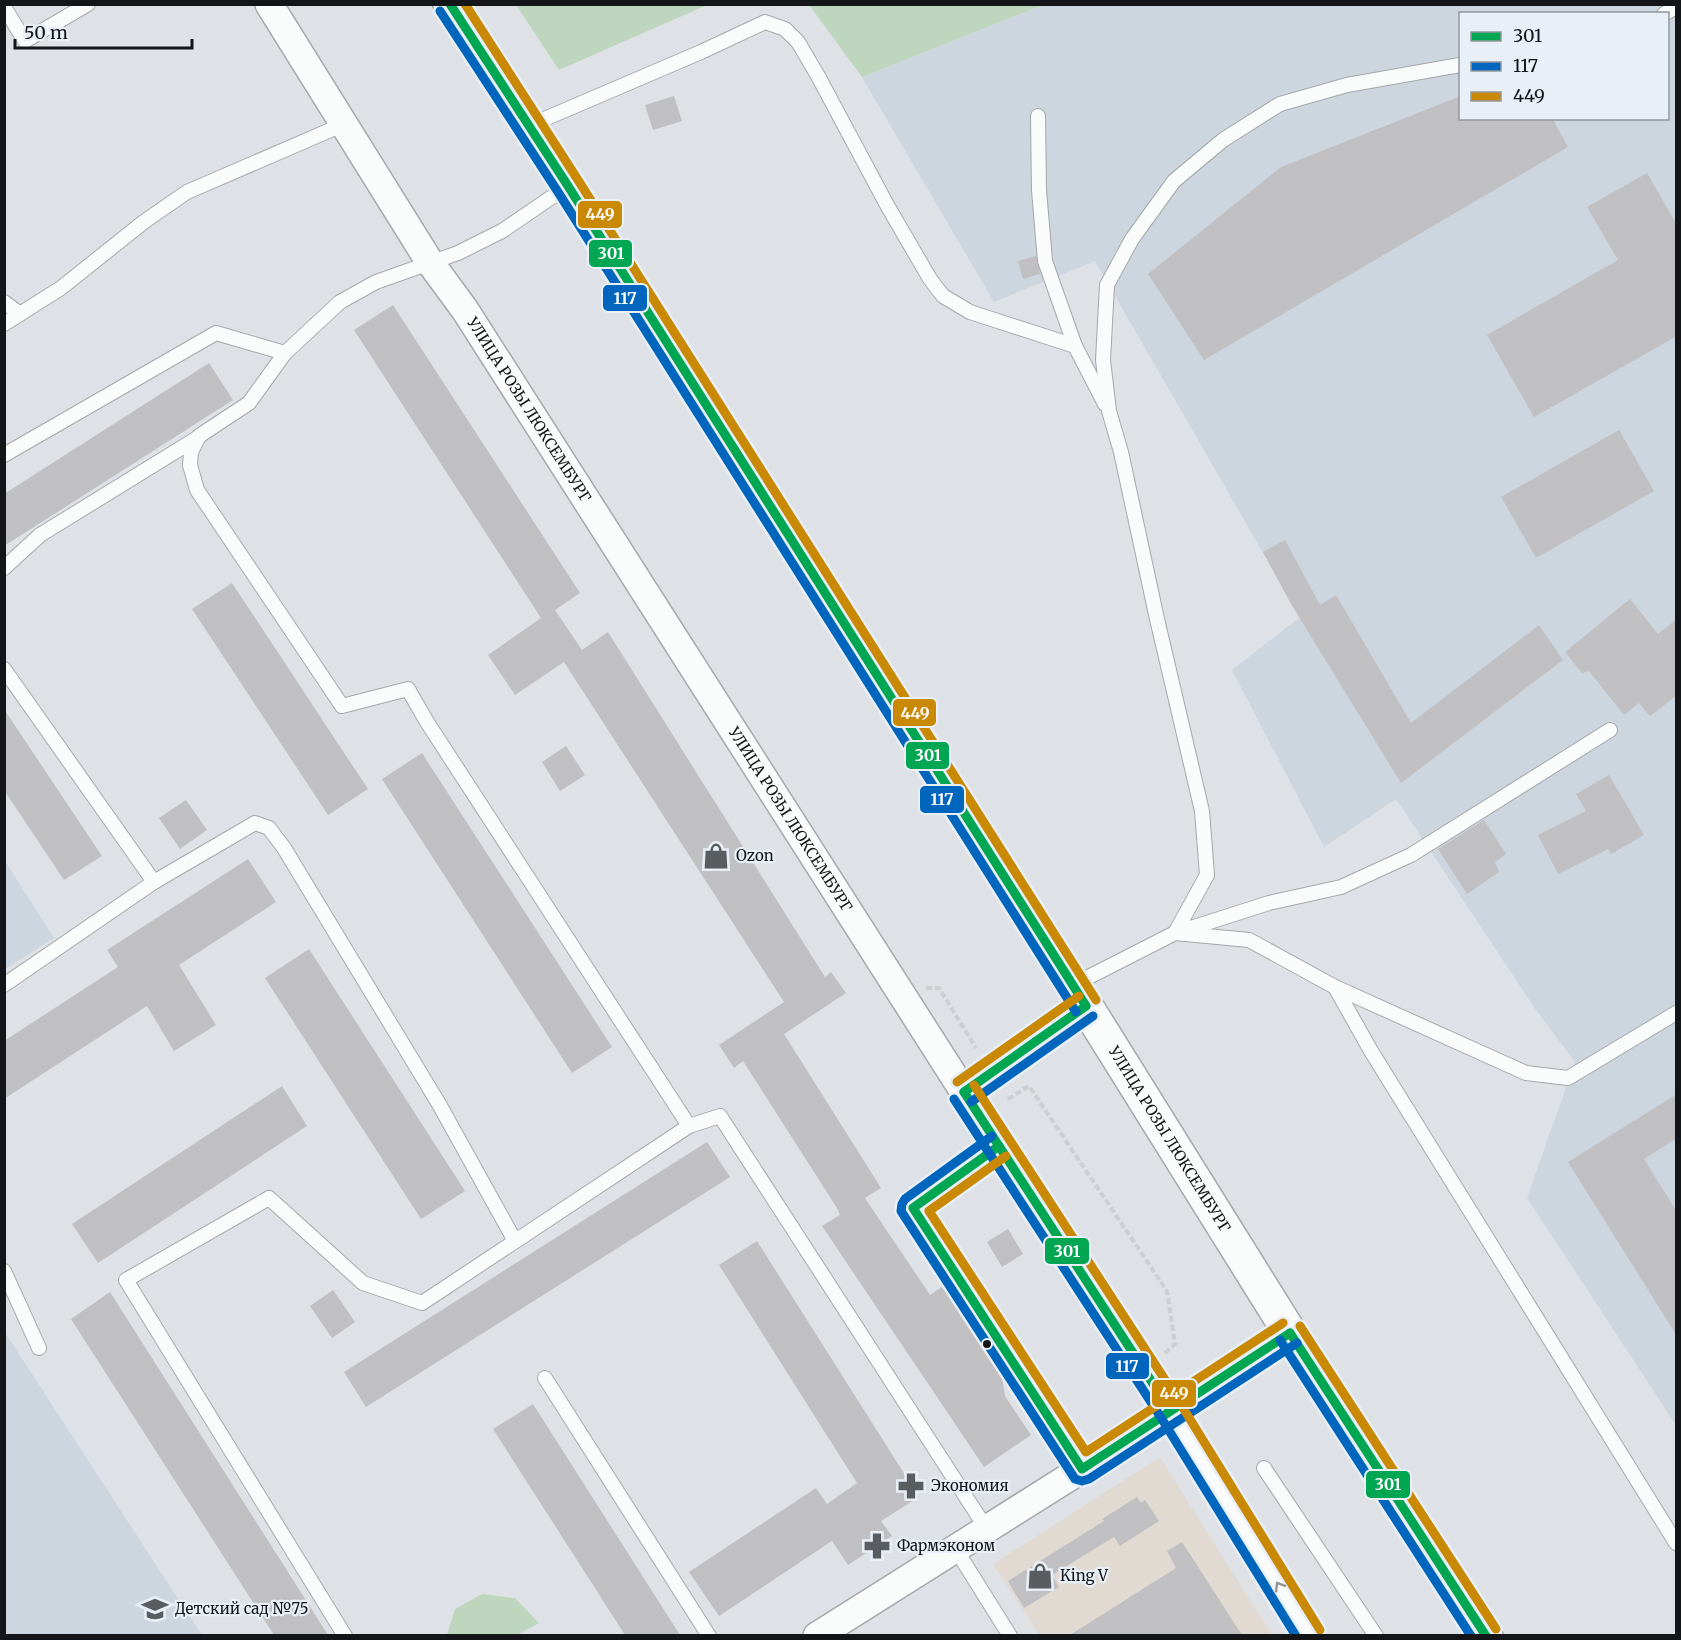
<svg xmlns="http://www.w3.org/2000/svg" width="1681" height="1640" font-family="Merriweather,serif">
	<rect width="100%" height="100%" fill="#dee2e6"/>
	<path fill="#e1dad2" d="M 1160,1457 L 1272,1635 L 1039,1635 L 993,1564 Z"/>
	<g fill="#cdd5df" fill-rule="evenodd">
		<path d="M 1043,5 L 1676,5 L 1676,1425 L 1527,1198 L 1575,1062 L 1536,1010 L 1396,799 L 1324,847 L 1232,670 L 1300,617 L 1095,261 L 994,302 L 862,77 ZM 1460,14 L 1668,14 L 1668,118 L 1460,118 Z"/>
		<path d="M 5,861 L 54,938 L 5,969 L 4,969 Z"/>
		<path d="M 4,1331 L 167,1582 L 202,1635 L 5,1635 Z"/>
	</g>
	<g fill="#bfd6be">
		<path d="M 516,5 L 707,5 L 559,70 Z"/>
		<path d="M 809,5 L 1043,5 L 862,77 Z"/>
		<path d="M 482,1594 L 515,1598 L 539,1623 L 517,1635 L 447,1635 L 455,1609 Z"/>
	</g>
	<g fill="#c0bfc2">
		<path d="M 674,96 L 682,121 L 653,130 L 645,105 Z"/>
		<path d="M 1461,96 L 1461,118 L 1552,118 L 1568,147 L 1204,360 L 1148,274 L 1281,167 Z"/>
		<path d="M 1647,173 L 1677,225 L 1677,336 L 1534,417 L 1487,335 L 1618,260 L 1587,207 Z"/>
		<path d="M 1036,256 L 1040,274 L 1023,279 L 1018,261 Z"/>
		<path d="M 393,305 L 580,593 L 555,610 L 582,650 L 608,632 L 825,977 L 831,972 L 846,993 L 784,1034 L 881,1188 L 865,1198 L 930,1295 L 944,1285 L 966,1319 L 972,1315 L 999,1357 L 1005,1396 L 1031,1435 L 984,1467 L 822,1226 L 840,1215 L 837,1208 L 743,1061 L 734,1068 L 719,1045 L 784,1002 L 564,662 L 515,695 L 488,655 L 541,618 L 354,330 Z"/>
		<path d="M 209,363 L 233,400 L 4,546 L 4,494 Z"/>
		<path d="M 1619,430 L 1654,491 L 1536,558 L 1501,497 Z"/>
		<path d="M 1285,540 L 1320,605 L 1336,595 L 1411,723 L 1539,625 L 1563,660 L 1401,783 L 1291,604 L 1263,552 Z"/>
		<path d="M 232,583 L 368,789 L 328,815 L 192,609 Z"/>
		<path d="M 1630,599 L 1658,634 L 1677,619 L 1677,695 L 1650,716 L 1639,703 L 1624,715 L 1589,671 L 1582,673 L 1565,652 Z"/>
		<path d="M 4,709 L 102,856 L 64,880 L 4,790 Z"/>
		<path d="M 566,746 L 585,775 L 560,791 L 542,762 Z"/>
		<path d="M 422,753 L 612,1047 L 572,1073 L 382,779 Z"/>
		<path d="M 1609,775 L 1644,835 L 1611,854 L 1608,849 L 1558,874 L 1538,835 L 1586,811 L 1576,794 Z"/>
		<path d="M 186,800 L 207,830 L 180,849 L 159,818 Z"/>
		<path d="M 1484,820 L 1506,854 L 1495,862 L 1499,872 L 1467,894 L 1438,849 Z"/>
		<path d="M 248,859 L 276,902 L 179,965 L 216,1025 L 174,1051 L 147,1006 L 4,1099 L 4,1041 L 118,967 L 107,950 Z"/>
		<path d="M 309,949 L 465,1191 L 421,1219 L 265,978 Z"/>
		<path d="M 282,1086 L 307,1126 L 98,1263 L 72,1224 Z"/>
		<path d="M 1677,1094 L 1677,1138 L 1644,1159 L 1677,1212 L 1677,1336 L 1568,1162 Z"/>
		<path d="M 707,1142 L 730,1177 L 366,1407 L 344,1372 Z"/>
		<path d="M 1008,1229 L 1023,1254 L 1002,1267 L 987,1242 Z"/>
		<path d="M 757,1241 L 919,1497 L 881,1521 L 892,1536 L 848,1565 L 832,1541 L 719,1616 L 689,1572 L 816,1488 L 827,1504 L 857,1483 L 719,1265 Z"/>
		<path d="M 333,1290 L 355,1322 L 332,1338 L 310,1306 Z"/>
		<path d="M 110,1292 L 328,1635 L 274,1635 L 71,1319 Z"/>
		<path d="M 533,1404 L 680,1635 L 625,1635 L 493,1429 Z"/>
		<path d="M 1137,1497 L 1141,1503 L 1145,1500 L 1159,1521 L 1120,1546 L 1114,1537 L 1052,1575 L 1059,1587 L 1024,1608 L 1008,1581 L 1104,1521 L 1102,1519 Z"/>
		<path d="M 1182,1542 L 1242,1635 L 1070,1635 L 1176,1568 L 1167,1551 Z"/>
	</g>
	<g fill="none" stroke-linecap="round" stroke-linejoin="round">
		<g stroke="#a5a8ab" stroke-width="16">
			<g id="lane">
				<path d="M 4,7 L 25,41 L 88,4"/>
				<path d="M 1664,14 L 1676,7"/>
				<path d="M 1460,65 L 1347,85 L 1280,104 L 1223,140 L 1174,181 L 1132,239 L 1107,285 L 1103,360 L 1109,411 L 1121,452 L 1157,619 L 1202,811 L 1207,875 L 1175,933 L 1269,903 L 1341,887 L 1411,855 L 1610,730"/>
				<path d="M 1038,116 L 1039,190 L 1045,261 L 1075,346 L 1105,404"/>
				<path d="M 528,126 L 701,52 L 765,22 L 785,29 L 798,42 L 818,76 L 887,205 L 930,279 L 943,296 L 970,312 L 1075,346"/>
				<path d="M 568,186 L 502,231 L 458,253 L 376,282 L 340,302 L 285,353 L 249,403 L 199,436 L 191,452 L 190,465 L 197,490 L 342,706 L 408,689 L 427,722 L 689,1126"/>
				<path d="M 4,302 L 20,314"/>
				<path d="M 4,324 L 61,288 L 145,221 L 187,192 L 342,125"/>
				<path d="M 4,455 L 216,333 L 285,353"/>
				<path d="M 4,568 L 40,535 L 199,437"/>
				<path d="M 4,669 L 154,882"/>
				<path d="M 4,985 L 154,882 L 255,823 L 269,828 L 284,848 L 439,1104 L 515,1241"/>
				<path d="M 1073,985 L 1175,933 L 1249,940 L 1335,987 L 1371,1051 L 1676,1543"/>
				<path d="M 1335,987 L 1526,1073 L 1568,1078 L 1676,1013"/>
				<path d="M 999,1146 L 913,1208 L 1082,1469"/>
				<path d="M 4,1271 L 39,1348"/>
				<path d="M 545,1378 L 709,1636"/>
				<path d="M 1264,1468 L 1376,1636"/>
				<path d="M 955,1548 L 1010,1636"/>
				<path d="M 345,1636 L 126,1280 L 269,1198 L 363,1283 L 422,1303 L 689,1126 L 720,1116 L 986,1528"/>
			</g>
		</g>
		<g stroke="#a5a8ab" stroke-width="30">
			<g id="street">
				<path id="s1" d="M 269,4 L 429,261 L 465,310 L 964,1092 L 1170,1410 L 1310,1636"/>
				<path d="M 964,1092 L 1086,1006"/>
				<path d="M 817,1636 L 1082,1469 L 1290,1333"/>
			</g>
		</g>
		<g stroke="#a5a8ab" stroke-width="36">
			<g id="secondary">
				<path id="s2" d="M 450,4 L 568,186 L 1073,985 L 1290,1333 L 1486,1636"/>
			</g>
		</g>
		<g stroke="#cccecf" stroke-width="4" stroke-dasharray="6 3" stroke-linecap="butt">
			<path d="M 926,988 L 939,988 L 976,1048"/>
			<path d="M 1008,1099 L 1029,1086 L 1167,1291 L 1175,1344 L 1163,1355"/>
		</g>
		<use href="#lane" stroke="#fafbfb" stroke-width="14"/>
		<use href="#street" stroke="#fafbfb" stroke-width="27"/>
		<use href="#secondary" stroke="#fafbfb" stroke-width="33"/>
		<g stroke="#e8eff7" stroke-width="14">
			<g id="bus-1">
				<path d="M 450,4 L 568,186 L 1086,1006"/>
				<path d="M 964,1092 L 1170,1410"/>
				<path d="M 964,1092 L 1086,1006"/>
				<path d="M 999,1146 L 913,1208 L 1082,1469 L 1290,1333"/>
				<path d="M 1290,1333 L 1486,1636"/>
			</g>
		</g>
		<g stroke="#e8eff7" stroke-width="14">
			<g id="bus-2">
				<path d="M 440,11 L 558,192 L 1076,1012"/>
				<path d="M 954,1099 L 1160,1416 L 1296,1636"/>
				<path d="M 971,1102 L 1093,1016"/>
				<path d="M 992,1136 L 905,1199 L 902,1204 L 901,1211 L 1075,1479 L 1082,1481 L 1089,1479 L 1297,1343"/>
				<path d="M 1280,1340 L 1471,1636"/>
			</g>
		</g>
		<g stroke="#e8eff7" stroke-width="14">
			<g id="bus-3">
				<path d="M 465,4 L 578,180 L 1096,1000"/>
				<path d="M 957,1082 L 1079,996"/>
				<path d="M 974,1085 L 1180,1403 L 1320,1630"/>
				<path d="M 1006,1156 L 929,1211 L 1086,1452 L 1283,1323"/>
				<path d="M 1300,1326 L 1496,1629"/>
			</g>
		</g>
		<use href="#bus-1" stroke="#00a651" stroke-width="9"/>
		<use href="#bus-2" stroke="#0065bd" stroke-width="9"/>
		<use href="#bus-3" stroke="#c98905" stroke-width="9"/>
	</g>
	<defs><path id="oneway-chevron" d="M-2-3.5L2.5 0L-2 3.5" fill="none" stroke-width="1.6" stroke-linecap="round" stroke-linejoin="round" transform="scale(1.5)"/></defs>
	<use stroke="#929495" href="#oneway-chevron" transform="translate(1279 1586) rotate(-122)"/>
	<defs>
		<g id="shop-bare" transform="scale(2.07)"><path d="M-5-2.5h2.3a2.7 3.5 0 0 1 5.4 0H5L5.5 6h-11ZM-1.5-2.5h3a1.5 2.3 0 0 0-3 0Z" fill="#5a5d60" stroke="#e8eff7" stroke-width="2.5" paint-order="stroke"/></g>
		<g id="pharmacy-bare" transform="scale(2.07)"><path d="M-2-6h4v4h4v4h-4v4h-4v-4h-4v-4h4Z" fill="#5a5d60" stroke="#e8eff7" stroke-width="2.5" paint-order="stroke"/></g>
		<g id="school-bare" transform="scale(2.07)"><path d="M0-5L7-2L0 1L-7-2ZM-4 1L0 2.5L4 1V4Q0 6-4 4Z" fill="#5a5d60" stroke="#e8eff7" stroke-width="2.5" paint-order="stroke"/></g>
	</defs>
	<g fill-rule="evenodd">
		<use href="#shop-bare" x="716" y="856"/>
		<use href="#pharmacy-bare" x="911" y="1486"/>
		<use href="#pharmacy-bare" x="877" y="1546"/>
		<use href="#shop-bare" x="1040" y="1576"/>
		<use href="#school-bare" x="155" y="1609"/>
	</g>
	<circle fill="#131518" stroke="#e8eff7" stroke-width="2" cx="987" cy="1344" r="5"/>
	<g text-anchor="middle" stroke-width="4.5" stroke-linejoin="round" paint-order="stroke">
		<g font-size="15" fill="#131518" stroke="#e8eff7">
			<text dy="5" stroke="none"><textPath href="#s1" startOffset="482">УЛИЦА РОЗЫ ЛЮКСЕМБУРГ</textPath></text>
			<text dy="5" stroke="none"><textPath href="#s1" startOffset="968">УЛИЦА РОЗЫ ЛЮКСЕМБУРГ</textPath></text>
			<text dy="5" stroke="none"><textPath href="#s2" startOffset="1344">УЛИЦА РОЗЫ ЛЮКСЕМБУРГ</textPath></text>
		</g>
		<g font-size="15" fill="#131518" stroke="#e8eff7" text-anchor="start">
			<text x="736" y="861">Ozon</text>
			<text x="931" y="1491">Экономия</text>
			<text x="897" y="1551">Фармэконом</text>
			<text x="1060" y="1581">King V</text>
			<text x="175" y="1614">Детский сад №75</text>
		</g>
	</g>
	<g stroke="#e8eff7" stroke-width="2">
		<rect x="577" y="200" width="46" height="29" rx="6" fill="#c98905"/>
		<rect x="588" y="239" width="45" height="29" rx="6" fill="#00a651"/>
		<rect x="602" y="284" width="46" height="28" rx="6" fill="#0065bd"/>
		<rect x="892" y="698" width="45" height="29" rx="6" fill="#c98905"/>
		<rect x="905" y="741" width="45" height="29" rx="6" fill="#00a651"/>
		<rect x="919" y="785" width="46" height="29" rx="6" fill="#0065bd"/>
		<rect x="1044" y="1237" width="46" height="28" rx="6" fill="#00a651"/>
		<rect x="1105" y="1352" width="45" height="28" rx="6" fill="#0065bd"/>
		<rect x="1151" y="1379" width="46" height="29" rx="6" fill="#c98905"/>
		<rect x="1365" y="1470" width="46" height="29" rx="6" fill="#00a651"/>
	</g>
	<g font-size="16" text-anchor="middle" font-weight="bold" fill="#fff">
		<text x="600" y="220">449</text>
		<text x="611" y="259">301</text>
		<text x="625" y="304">117</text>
		<text x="915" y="719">449</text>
		<text x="928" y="761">301</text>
		<text x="942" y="805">117</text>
		<text x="1067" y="1257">301</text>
		<text x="1127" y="1372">117</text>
		<text x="1174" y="1399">449</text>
		<text x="1388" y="1490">301</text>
	</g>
	<rect width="1681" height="1640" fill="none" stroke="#131518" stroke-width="12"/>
	<rect x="1459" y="12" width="210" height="108" fill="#e8eff7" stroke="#93989e" stroke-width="1.5"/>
	<rect x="1471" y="32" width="30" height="9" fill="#00a651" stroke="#93989e" stroke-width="1.5"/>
	<text x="1513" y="42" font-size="18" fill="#131518">301</text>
	<rect x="1471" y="62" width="30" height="9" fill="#0065bd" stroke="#93989e" stroke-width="1.5"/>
	<text x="1513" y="72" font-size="18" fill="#131518">117</text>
	<rect x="1471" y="92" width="30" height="9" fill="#c98905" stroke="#93989e" stroke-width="1.5"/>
	<text x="1513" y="102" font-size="18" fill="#131518">449</text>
	<path d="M15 39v9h177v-9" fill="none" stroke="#131518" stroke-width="3"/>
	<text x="24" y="39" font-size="18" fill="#131518" stroke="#e8eff7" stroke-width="4.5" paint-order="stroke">50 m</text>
</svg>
